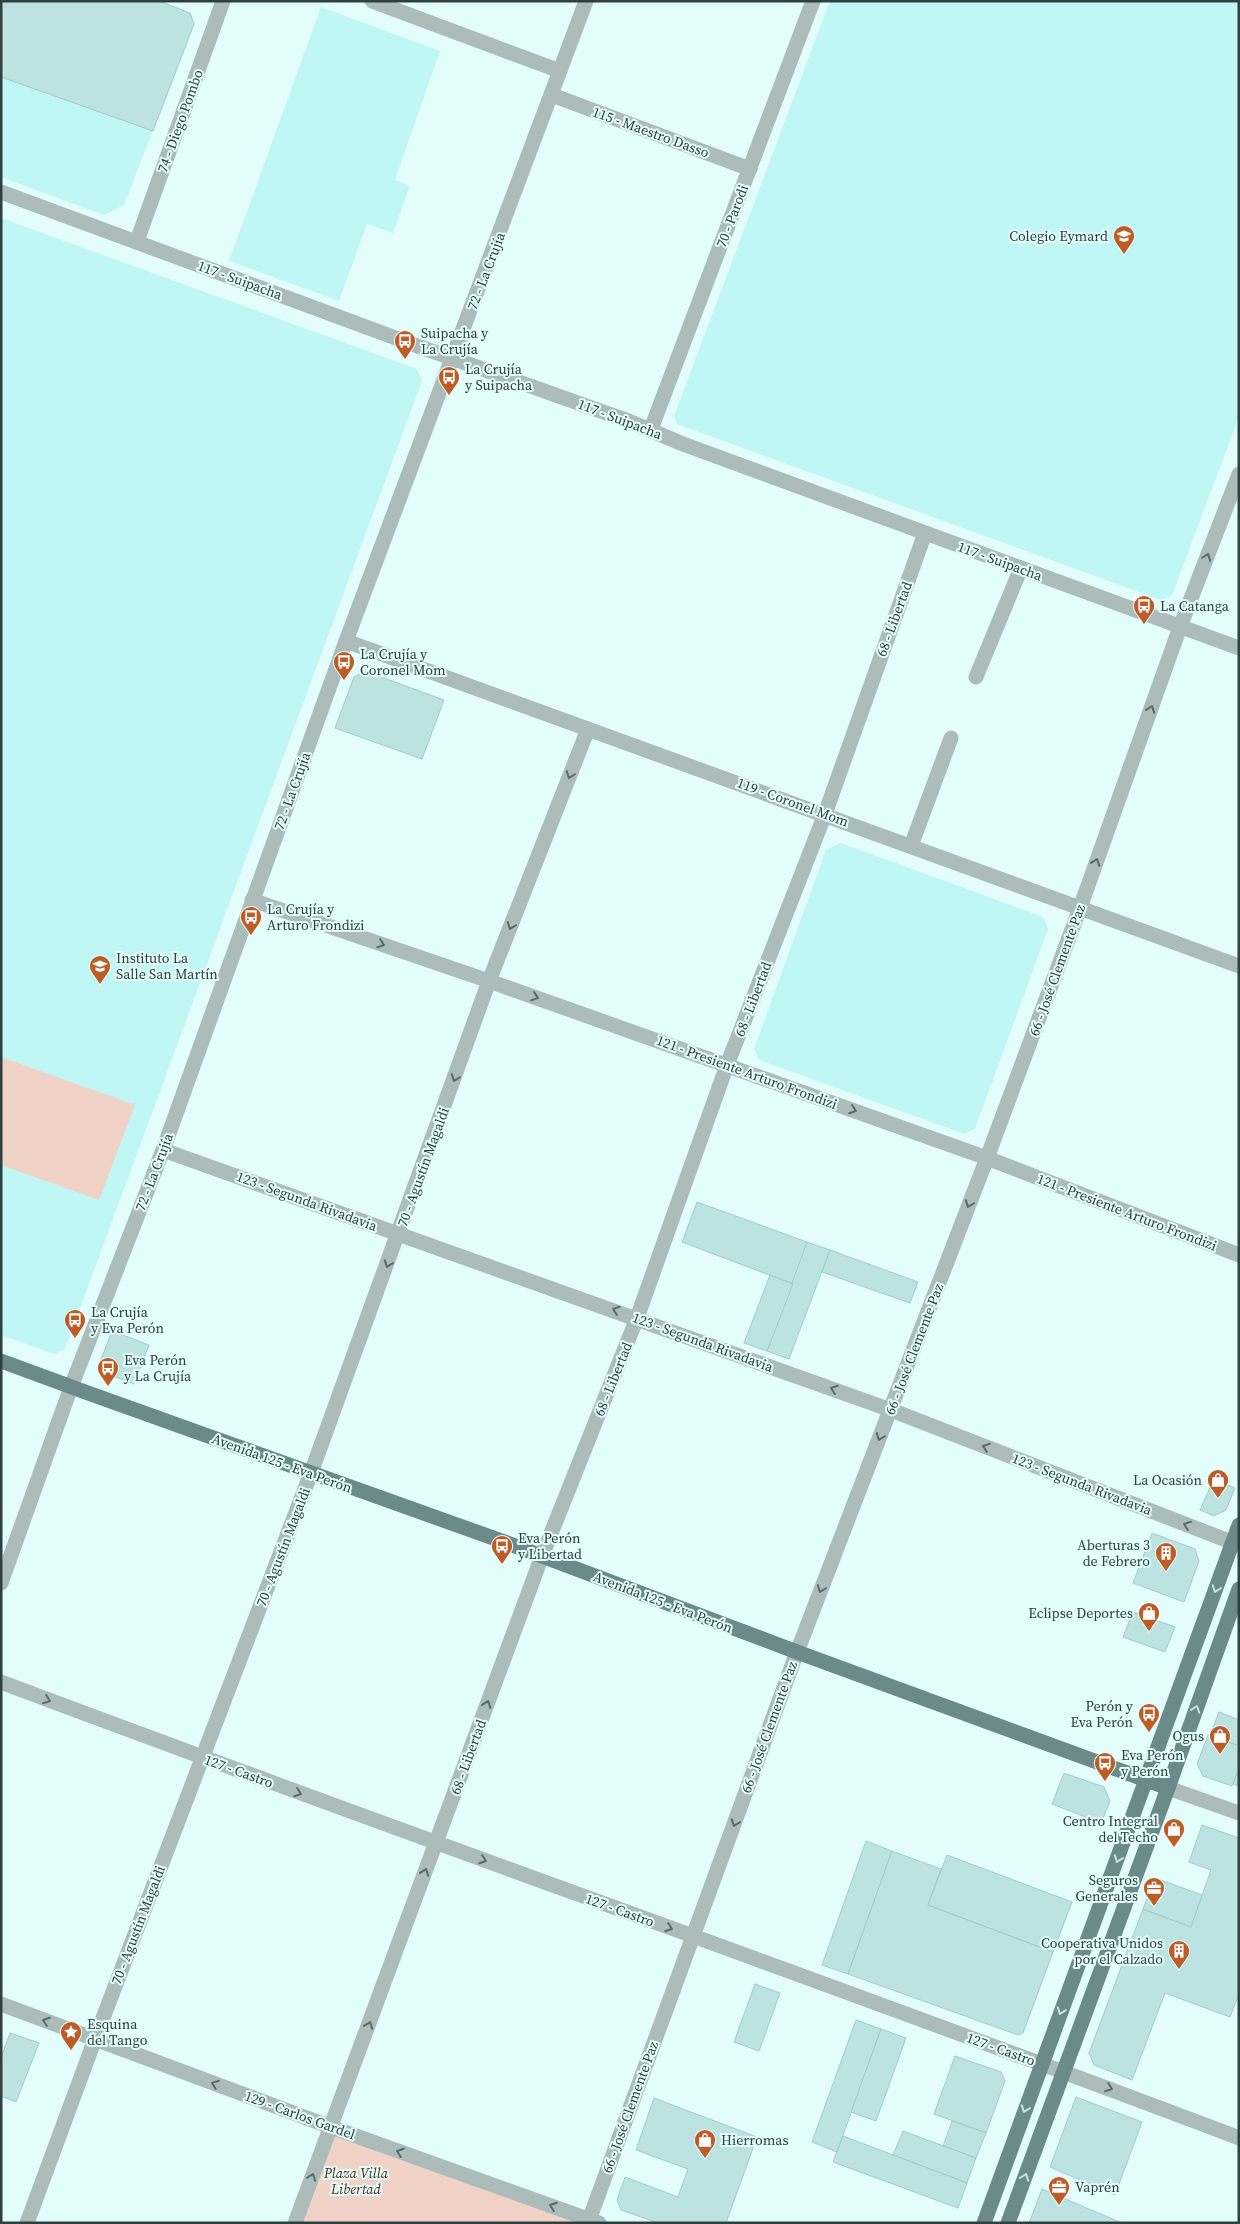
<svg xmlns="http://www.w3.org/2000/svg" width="1240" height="2224" font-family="'Source Serif 4',serif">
	<rect width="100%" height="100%" fill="#e3fdfc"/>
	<g fill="#c0f6f4">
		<path d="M 1,1 L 159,1 L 190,13 L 194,24 L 124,205 L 104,215 L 1,177 Z"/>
		<path d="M 830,1 L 1239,1 L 1239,417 L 1172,595 L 1161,600 L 677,424 L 674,416 Z"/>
		<path d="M 321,7 L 440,51 L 395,180 L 410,186 L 393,233 L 367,224 L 339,301 L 229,261 Z"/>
		<path d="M 1,218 L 417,369 L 422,381 L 65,1349 L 54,1354 L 1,1335 Z"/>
		<path d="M 841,843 L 1043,917 L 1048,929 L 975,1129 L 964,1134 L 759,1060 L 754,1049 L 826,850 Z"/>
	</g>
	<g fill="#f0d3c6">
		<path d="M 1,1057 L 135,1105 L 99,1200 L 1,1165 Z"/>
		<path d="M 331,2127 L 588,2223 L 295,2223 Z"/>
	</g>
	<g fill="#bce3e1" stroke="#a1ccca">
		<path d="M 1,1 L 159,1 L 190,13 L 194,24 L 153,131 L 1,77 Z"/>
		<path d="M 365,671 L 444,700 L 422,759 L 335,728 L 354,677 Z"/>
		<path d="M 697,1202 L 807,1242 L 793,1284 L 682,1242 Z"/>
		<path d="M 807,1242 L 830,1250 L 789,1359 L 767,1351 Z"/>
		<path d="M 830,1250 L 918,1282 L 910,1303 L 822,1272 Z"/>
		<path d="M 770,1275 L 793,1284 L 767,1351 L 744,1343 Z"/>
		<path d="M 112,1331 L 149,1345 L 134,1384 L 105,1373 L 100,1362 Z"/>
		<path d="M 1214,1479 L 1235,1488 L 1226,1510 L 1214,1516 L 1200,1510 Z"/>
		<path d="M 1152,1533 L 1195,1549 L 1199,1561 L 1184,1602 L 1133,1583 Z"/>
		<path d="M 1133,1612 L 1175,1627 L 1165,1652 L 1123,1637 Z"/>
		<path d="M 1219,1712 L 1239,1720 L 1239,1746 L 1210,1736 Z"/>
		<path d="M 1208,1735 L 1239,1746 L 1239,1769 L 1232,1786 L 1203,1776 L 1197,1764 Z"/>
		<path d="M 1239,1769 L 1239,1786 L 1233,1784 Z"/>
		<path d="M 1064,1773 L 1104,1787 L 1110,1801 L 1101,1823 L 1052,1804 Z"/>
		<path d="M 1202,1825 L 1239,1838 L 1239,1994 L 1230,2017 L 1165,1993 L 1132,2080 L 1094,2065 L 1089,2053 L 1143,1909 L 1191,1927 L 1211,1870 L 1189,1862 Z"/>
		<path d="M 866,1841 L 892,1851 L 848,1974 L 822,1965 Z"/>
		<path d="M 892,1851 L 941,1869 L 928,1905 L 1053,1952 L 1023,2033 L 1018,2035 L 848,1974 Z"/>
		<path d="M 947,1855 L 1072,1902 L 1053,1952 L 928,1905 Z"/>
		<path d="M 1155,1878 L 1202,1895 L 1191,1927 L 1143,1909 Z"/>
		<path d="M 755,1984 L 780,1993 L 759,2051 L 734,2042 Z"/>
		<path d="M 856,2020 L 881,2029 L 837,2152 L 812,2142 Z"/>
		<path d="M 881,2029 L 906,2038 L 876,2121 L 851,2112 Z"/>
		<path d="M 10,2033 L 39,2043 L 16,2102 L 1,2096 L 1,2058 Z"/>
		<path d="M 955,2056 L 1001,2072 L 1005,2081 L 986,2133 L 934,2114 Z"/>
		<path d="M 1076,2097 L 1142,2122 L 1115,2195 L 1050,2167 Z"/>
		<path d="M 654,2098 L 757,2137 L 726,2223 L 658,2223 L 621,2210 L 617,2200 L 625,2177 L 678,2197 L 688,2169 L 636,2150 Z"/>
		<path d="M 952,2121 L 986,2133 L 976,2158 L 943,2146 Z"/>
		<path d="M 903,2131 L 976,2158 L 967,2183 L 893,2155 Z"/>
		<path d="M 843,2136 L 967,2183 L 958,2208 L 833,2162 Z"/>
		<path d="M 1042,2189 L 1122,2223 L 1029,2223 Z"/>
	</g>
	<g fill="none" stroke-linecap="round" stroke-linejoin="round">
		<g stroke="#abbcbb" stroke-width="15">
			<path d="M 372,1 L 560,71"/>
			<path d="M 552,95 L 750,169"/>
			<path d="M 1,192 L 412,344 L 626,420 L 683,444 L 1239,648"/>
			<path d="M 137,241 L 223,1"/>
			<path d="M 651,429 L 813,1"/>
			<path d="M 346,641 L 1239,966"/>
			<path d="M 976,677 L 1021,568"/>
			<path d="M 911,846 L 951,738"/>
			<path d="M 252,900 L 489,981 L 987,1158 L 1239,1255"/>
			<path d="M 163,1150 L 891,1410 L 1239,1545"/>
			<path d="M 1,1583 L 71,1387 L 163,1150 L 346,641 L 586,1"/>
			<path d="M 1,1682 C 413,1837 828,1982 1239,2138"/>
			<path d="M 1168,1788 L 1239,1813"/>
			<path d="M 1,2004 L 331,2127 L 599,2223"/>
			<path d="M 27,2223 L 95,2039 L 311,1473 L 489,981 L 588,729"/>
			<path d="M 295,2223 L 542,1556 L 637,1318 L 727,1065 L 825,814 L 925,533"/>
			<path d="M 588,2223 L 797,1652 L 987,1158 L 1080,908 L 1180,627 L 1239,474"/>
		</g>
		<g stroke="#6b8a89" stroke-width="15">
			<path d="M 1,1361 L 88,1393 L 510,1544 L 797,1652 L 1168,1788"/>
			<path d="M 984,2223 L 1239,1525"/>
			<path d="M 1008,2223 L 1168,1788 L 1239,1589"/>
		</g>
	</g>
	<defs><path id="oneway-chevron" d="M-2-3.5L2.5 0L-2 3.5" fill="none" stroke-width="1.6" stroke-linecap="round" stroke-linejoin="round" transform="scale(1.25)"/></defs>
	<g stroke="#5a6b6b">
		<use href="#oneway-chevron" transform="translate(1207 557) rotate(-69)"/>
		<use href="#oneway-chevron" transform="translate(1151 709) rotate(-70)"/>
		<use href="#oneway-chevron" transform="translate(570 775) rotate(111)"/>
		<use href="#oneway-chevron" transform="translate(1096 862) rotate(-70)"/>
		<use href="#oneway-chevron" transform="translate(511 926) rotate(111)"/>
		<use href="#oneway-chevron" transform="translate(381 944) rotate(19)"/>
		<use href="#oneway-chevron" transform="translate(535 997) rotate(19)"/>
		<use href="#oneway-chevron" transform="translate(455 1078) rotate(110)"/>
		<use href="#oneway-chevron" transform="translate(853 1110) rotate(20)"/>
		<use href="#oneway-chevron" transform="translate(969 1204) rotate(111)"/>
		<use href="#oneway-chevron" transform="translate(388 1264) rotate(110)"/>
		<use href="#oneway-chevron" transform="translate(616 1310) rotate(-161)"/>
		<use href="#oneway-chevron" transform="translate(834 1389) rotate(-160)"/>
		<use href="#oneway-chevron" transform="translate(880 1437) rotate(111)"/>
		<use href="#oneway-chevron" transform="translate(986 1447) rotate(-159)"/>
		<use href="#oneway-chevron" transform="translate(1187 1525) rotate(-159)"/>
		<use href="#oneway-chevron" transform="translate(821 1589) rotate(111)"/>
		<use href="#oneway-chevron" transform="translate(47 1700) rotate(21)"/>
		<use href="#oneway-chevron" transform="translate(487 1704) rotate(-70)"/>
		<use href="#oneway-chevron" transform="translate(298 1793) rotate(20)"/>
		<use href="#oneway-chevron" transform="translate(735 1823) rotate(110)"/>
		<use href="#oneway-chevron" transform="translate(483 1860) rotate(20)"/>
		<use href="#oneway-chevron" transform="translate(425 1872) rotate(-70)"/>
		<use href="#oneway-chevron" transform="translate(669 1928) rotate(20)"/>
		<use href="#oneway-chevron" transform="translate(46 2021) rotate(-160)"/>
		<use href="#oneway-chevron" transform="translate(369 2025) rotate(-70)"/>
		<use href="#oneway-chevron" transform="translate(215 2084) rotate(-159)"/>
		<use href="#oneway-chevron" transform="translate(1109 2088) rotate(21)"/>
		<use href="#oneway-chevron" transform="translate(400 2152) rotate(-160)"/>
		<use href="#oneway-chevron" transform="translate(312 2177) rotate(-69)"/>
		<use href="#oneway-chevron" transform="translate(553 2206) rotate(-160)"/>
	</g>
	<g stroke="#c5e0df">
		<use href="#oneway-chevron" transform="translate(1216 1589) rotate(110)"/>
		<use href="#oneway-chevron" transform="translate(1196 1709) rotate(-71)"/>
		<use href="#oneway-chevron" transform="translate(1118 1859) rotate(110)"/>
		<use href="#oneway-chevron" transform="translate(1061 2011) rotate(110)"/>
		<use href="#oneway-chevron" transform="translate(1025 2109) rotate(110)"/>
		<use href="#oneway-chevron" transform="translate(1025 2177) rotate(-70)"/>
	</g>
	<defs>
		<g id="school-pin" transform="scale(1.125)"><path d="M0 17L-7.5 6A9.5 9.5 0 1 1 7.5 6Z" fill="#bf5b25" stroke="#e3fdfc"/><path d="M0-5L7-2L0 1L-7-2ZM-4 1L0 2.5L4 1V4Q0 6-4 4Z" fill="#fff"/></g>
		<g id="bus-pin" transform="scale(1.125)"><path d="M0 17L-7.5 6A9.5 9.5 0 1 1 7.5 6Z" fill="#bf5b25" stroke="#e3fdfc"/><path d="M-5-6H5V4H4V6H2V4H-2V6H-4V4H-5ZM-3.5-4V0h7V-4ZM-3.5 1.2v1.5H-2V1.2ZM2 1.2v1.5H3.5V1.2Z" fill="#fff"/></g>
		<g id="shop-pin" transform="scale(1.125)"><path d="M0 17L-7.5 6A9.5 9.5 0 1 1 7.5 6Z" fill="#bf5b25" stroke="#e3fdfc"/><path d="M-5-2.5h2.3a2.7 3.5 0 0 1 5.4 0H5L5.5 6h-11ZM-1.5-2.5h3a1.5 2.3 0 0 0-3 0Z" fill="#fff"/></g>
		<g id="building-pin" transform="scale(1.125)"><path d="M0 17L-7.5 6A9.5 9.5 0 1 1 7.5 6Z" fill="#bf5b25" stroke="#e3fdfc"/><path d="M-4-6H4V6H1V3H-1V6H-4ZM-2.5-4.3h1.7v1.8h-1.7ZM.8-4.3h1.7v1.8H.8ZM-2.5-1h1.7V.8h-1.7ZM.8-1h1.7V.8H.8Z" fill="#fff"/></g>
		<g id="office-pin" transform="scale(1.125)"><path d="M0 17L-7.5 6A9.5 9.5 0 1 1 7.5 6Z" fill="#bf5b25" stroke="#e3fdfc"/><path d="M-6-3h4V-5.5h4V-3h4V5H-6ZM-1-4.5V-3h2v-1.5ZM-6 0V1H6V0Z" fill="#fff"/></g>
		<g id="sight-pin" transform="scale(1.125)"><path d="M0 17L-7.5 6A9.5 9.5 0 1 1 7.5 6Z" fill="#bf5b25" stroke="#e3fdfc"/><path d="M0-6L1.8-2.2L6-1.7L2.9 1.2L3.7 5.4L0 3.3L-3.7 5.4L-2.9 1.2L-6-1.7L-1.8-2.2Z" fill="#fff"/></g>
	</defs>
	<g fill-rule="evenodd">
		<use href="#school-pin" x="1124" y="236"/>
		<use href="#bus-pin" x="405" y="341"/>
		<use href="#bus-pin" x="449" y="377"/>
		<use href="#bus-pin" x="1144" y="606"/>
		<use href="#bus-pin" x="344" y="662"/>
		<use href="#bus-pin" x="251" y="917"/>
		<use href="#school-pin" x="100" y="966"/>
		<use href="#bus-pin" x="75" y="1320"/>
		<use href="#bus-pin" x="108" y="1368"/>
		<use href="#shop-pin" x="1218" y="1480"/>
		<use href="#bus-pin" x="502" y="1546"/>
		<use href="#building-pin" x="1166" y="1553"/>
		<use href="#shop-pin" x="1149" y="1613"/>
		<use href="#bus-pin" x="1149" y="1714"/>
		<use href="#shop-pin" x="1220" y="1736"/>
		<use href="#bus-pin" x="1105" y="1763"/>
		<use href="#shop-pin" x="1174" y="1829"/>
		<use href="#office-pin" x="1154" y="1888"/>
		<use href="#building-pin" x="1179" y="1951"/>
		<use href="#sight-pin" x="71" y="2032"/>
		<use href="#shop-pin" x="705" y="2140"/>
		<use href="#office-pin" x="1059" y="2187"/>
	</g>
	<g text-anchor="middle" stroke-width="4" stroke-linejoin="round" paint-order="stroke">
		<g font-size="14" fill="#2f4040" stroke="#e3fdfc">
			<text transform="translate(180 121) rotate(-70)" y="5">74 - Diego Pombo</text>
			<text transform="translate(651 132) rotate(20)" y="5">115 - Maestro Dasso</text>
			<text transform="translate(732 216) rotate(-69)" y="5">70 - Parodi</text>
			<text transform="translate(486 271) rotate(-69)" y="5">72 - La Crujía</text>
			<text transform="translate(240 280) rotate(20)" y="5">117 - Suipacha</text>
			<text transform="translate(620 419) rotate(21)" y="5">117 - Suipacha</text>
			<text transform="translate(1000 561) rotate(20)" y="5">117 - Suipacha</text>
			<text transform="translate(894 619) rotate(-70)" y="5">68 - Libertad</text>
			<text transform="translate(292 791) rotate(-70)" y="5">72 - La Crujía</text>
			<text transform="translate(793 802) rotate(20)" y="5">119 - Coronel Mom</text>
			<text transform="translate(1057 970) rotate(-70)" y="5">66 - José Clemente Paz</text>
			<text transform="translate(753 999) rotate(-69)" y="5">68 - Libertad</text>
			<text transform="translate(747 1072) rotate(20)" y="5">121 - Presiente Arturo Frondizi</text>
			<text transform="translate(423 1167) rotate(-70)" y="5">70 - Agustín Magaldi</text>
			<text transform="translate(154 1172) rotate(-69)" y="5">72 - La Crujía</text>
			<text transform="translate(307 1201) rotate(20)" y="5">123 - Segunda Rivadavia</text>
			<text transform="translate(1127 1212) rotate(21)" y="5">121 - Presiente Arturo Frondizi</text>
			<text transform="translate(703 1342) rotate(20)" y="5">123 - Segunda Rivadavia</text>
			<text transform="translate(914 1349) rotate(-69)" y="5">66 - José Clemente Paz</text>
			<text transform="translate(613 1379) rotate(-68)" y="5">68 - Libertad</text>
			<text transform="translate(282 1463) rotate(20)" y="5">Avenida 125 - Eva Perón</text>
			<text transform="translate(1082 1484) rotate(21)" y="5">123 - Segunda Rivadavia</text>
			<text transform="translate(283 1547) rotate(-69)" y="5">70 - Agustín Magaldi</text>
			<text transform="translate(663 1602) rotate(21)" y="5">Avenida 125 - Eva Perón</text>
			<text transform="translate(769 1727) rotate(-70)" y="5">66 - José Clemente Paz</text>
			<text transform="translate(468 1757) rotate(-70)" y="5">68 - Libertad</text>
			<text transform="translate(239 1771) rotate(20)" y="5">127 - Castro</text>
			<text transform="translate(620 1910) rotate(20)" y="5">127 - Castro</text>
			<text transform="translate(138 1925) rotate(-69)" y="5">70 - Agustín Magaldi</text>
			<text transform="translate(1001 2049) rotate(20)" y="5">127 - Castro</text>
			<text transform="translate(630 2107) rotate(-70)" y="5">66 - José Clemente Paz</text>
			<text transform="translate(300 2115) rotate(20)" y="5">129 - Carlos Gardel</text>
		</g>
		<g font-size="14" fill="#2f4040" stroke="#e3fdfc" text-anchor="start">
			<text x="1108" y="241" text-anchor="end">Colegio Eymard</text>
			<text x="421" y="338">Suipacha y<tspan x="421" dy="16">La Crujía</tspan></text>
			<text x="465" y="374">La Crujía<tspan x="465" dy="16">y Suipacha</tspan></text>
			<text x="1160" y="611">La Catanga</text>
			<text x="360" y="659">La Crujía y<tspan x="360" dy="16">Coronel Mom</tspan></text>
			<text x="267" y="914">La Crujía y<tspan x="267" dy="16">Arturo Frondizi</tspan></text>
			<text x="116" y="963">Instituto La<tspan x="116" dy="16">Salle San Martín</tspan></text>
			<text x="91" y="1317">La Crujía<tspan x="91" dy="16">y Eva Perón</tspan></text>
			<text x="124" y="1365">Eva Perón<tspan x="124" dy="16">y La Crujía</tspan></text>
			<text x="1202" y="1485" text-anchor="end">La Ocasión</text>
			<text x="518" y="1543">Eva Perón<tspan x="518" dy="16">y Libertad</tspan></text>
			<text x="1150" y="1550" text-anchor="end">Aberturas 3<tspan x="1150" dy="16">de Febrero</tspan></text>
			<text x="1133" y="1618" text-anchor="end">Eclipse Deportes</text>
			<text x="1133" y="1711" text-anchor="end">Perón y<tspan x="1133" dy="16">Eva Perón</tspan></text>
			<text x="1204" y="1741" text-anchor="end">Ogus</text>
			<text x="1121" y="1760">Eva Perón<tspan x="1121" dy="16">y Perón</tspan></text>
			<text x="1158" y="1826" text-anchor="end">Centro Integral<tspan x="1158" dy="16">del Techo</tspan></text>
			<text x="1138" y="1885" text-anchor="end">Seguros<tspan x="1138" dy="16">Generales</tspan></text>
			<text x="1163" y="1948" text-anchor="end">Cooperativa Unidos<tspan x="1163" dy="16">por el Calzado</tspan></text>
			<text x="87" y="2029">Esquina<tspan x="87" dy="16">del Tango</tspan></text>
			<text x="721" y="2145">Hierromas</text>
			<text x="1075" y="2192">Vaprén</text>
		</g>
		<g font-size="14" font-style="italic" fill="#552b16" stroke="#e3fdfc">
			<text x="356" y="2178">Plaza Villa<tspan x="356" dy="16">Libertad</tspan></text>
		</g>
	</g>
	<rect width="1240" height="2224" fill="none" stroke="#2f4040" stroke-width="5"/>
</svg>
